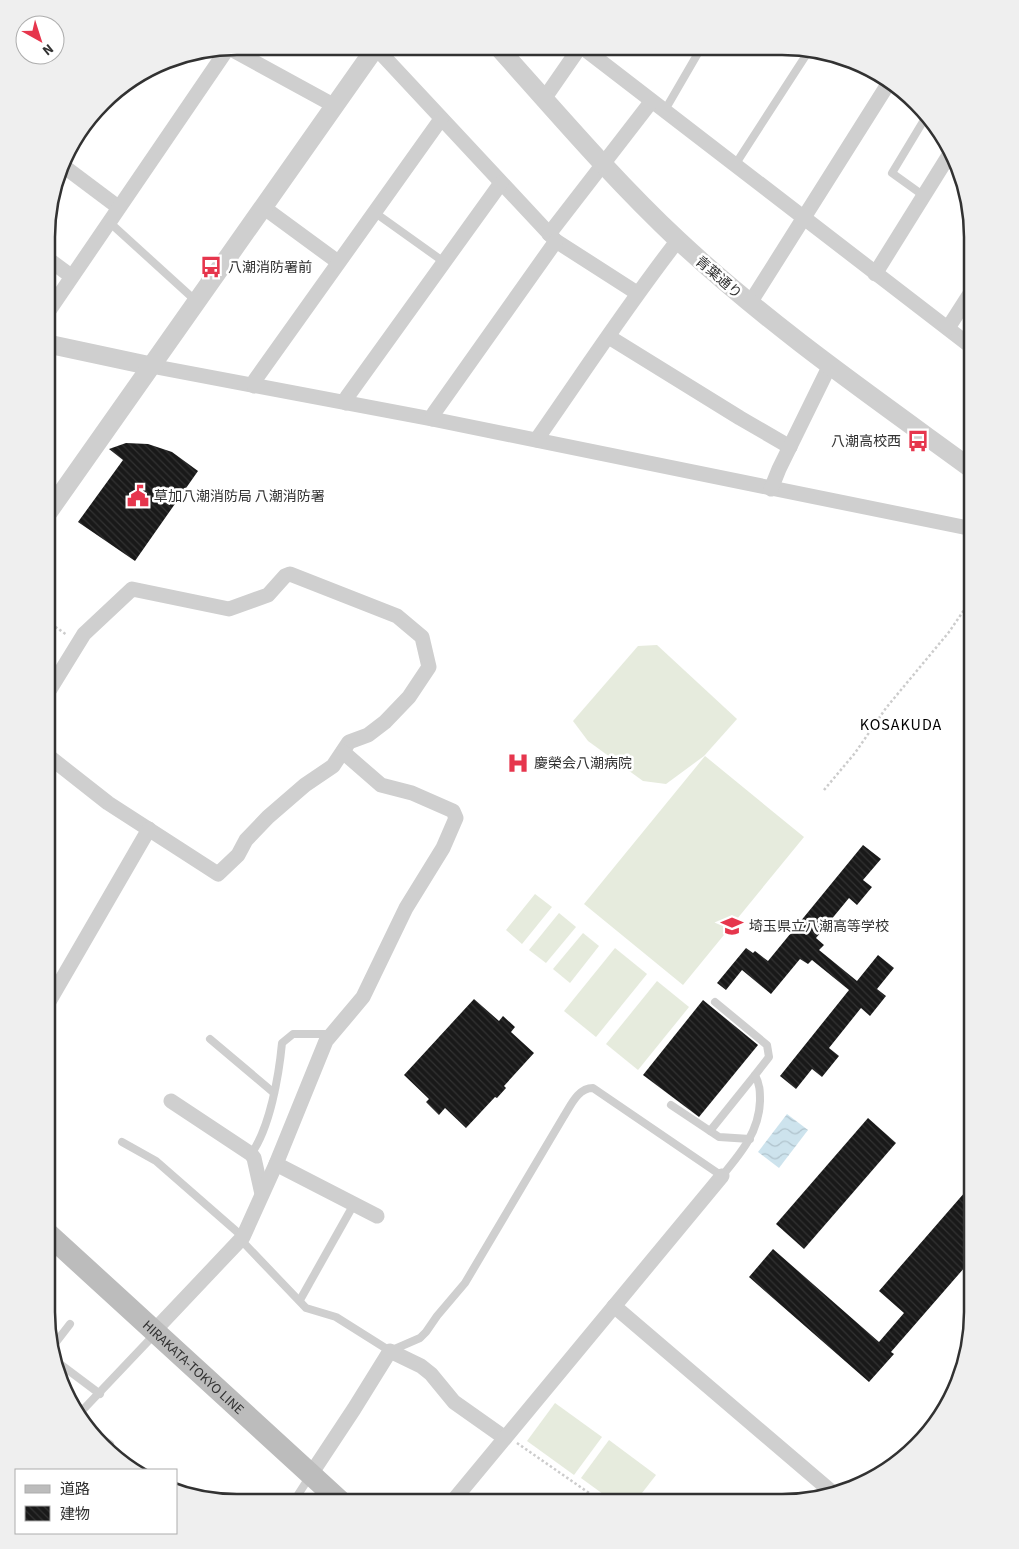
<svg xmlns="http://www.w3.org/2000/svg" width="1019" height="1549" font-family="'Source Sans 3','Noto Sans JP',sans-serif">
	<defs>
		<pattern id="water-waves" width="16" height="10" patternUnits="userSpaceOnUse" patternTransform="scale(1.25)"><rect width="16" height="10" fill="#cde3ed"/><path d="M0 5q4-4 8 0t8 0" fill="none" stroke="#b0c3cc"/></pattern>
		<pattern id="building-back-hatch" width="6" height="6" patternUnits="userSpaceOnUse" patternTransform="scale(1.25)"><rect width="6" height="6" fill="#191919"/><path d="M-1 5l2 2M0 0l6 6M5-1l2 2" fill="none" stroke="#323232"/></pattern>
	</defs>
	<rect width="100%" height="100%" fill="#fff"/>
	<g fill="#e6ebdd">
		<path d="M 657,645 L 737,719 L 704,756 L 666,784 L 643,781 L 588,741 L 573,721 L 638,646 Z"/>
		<path d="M 705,756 L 804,837 L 683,985 L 584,904 Z"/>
		<path d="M 535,894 L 552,907 L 522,944 L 506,930 Z"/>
		<path d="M 559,913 L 576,927 L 546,963 L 529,950 Z"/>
		<path d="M 583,933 L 599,946 L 570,983 L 553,969 Z"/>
		<path d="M 615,948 L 647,974 L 596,1037 L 564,1011 Z"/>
		<path d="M 657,981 L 689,1007 L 638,1070 L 606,1044 Z"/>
		<path d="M 555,1403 L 602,1437 L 574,1475 L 527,1441 Z"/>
		<path d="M 609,1440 L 656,1475 L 635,1502 L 614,1502 L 581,1478 Z"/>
	</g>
	<path fill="url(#water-waves)" d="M 787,1114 L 808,1130 L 779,1168 L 758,1152 Z"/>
	<g fill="url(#building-back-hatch)">
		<path d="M 126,443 L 148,444 L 172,452 L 198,471 L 135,561 L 78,522 L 123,460 L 109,449 Z"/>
		<path d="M 863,845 L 881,859 L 863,880 L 872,887 L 857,905 L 849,898 L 816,938 L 824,945 L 819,950 L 857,981 L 878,955 L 894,968 L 877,989 L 886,996 L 870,1016 L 861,1008 L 829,1048 L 839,1056 L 822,1077 L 812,1069 L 796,1089 L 780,1076 L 849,990 L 812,960 L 808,964 L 800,959 L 771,994 L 742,970 L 726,990 L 717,983 L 746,948 L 753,953 L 755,951 L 768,961 Z"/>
		<path d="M 474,999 L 499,1021 L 503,1016 L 515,1027 L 511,1032 L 534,1053 L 504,1086 L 506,1088 L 497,1098 L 495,1097 L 466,1128 L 445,1108 L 439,1115 L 426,1102 L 429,1099 L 404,1075 Z"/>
		<path d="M 703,1000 L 758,1045 L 699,1117 L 643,1075 Z"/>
		<path d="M 868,1118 L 896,1143 L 804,1249 L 776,1224 Z"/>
		<path d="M 972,1184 L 972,1259 L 891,1352 L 894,1354 L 869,1382 L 749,1277 L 773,1249 L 879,1342 L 904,1313 L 879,1291 Z"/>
	</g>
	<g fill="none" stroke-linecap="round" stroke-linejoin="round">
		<g stroke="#ccc" stroke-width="2.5" stroke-dasharray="2.5 2.5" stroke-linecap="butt">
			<path d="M 47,621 L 67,635"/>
			<path d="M 824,790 L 855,753 L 886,708 L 949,632 L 973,597"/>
			<path d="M 517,1443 L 602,1502"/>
		</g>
		<g stroke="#cfcfcf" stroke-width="8">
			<path d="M 665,110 L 701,48"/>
			<path d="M 735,165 L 810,49"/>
			<path d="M 924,196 L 892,173 L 927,115"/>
			<path d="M 374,212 L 444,262"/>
			<path d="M 108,221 L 196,301"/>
			<path d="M 210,1039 L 274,1093"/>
			<path d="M 671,1105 L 719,1137 L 750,1139"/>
			<path d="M 710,1131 L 755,1075"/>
			<path d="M 122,1142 L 156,1161 L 243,1237"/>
			<path d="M 251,1154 C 270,1128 279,1075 282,1043 L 293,1034 L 332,1034"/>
			<path d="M 241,1240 L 306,1308 L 336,1317 L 390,1351 L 420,1338 L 426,1332 L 437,1316 L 465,1283 L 564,1116 C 571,1105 578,1088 593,1088 L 722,1176 C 741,1153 759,1132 760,1101 C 760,1091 760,1085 755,1075 L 769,1057 L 767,1045 L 715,1002"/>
			<path d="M 300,1300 L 354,1204"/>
			<path d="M 53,1346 L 70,1324"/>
			<path d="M 56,1361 L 100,1394"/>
			<path d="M 78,1415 L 154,1335"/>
			<path d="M 85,1428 L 110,1444"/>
			<path d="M 294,1501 L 310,1476"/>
		</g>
		<g stroke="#cfcfcf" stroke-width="15">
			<path d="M 375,47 L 556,241 L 637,293"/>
			<path d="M 582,47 L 973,348"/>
			<path d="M 229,48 L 335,106"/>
			<path d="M 544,99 L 580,47"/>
			<path d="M 62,165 L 118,207"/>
			<path d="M 263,207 L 338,262"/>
			<path d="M 549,234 L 651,102"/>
			<path d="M 48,259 L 71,276"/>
			<path d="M 875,274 L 951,152"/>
			<path d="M 750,303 L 890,81"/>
			<path d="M 48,312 L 228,48"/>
			<path d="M 948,328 L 973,289"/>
			<path d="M 609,337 L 740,418 L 790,447"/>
			<path d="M 151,366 L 432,419 L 973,529"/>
			<path d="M 254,386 L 255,380 L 441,119"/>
			<path d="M 346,403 L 347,397 L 501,183"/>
			<path d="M 432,419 L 434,413 L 556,241"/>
			<path d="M 537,440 L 539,436 C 585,370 629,303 678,240"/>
			<path d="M 771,489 L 779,469 L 830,365"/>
			<path d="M 47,755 L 108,803 L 218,874 L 238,855 L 246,840 L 268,817 L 305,785 L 333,766 L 349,742 L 368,735 L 385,722 L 409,697 L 429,667 L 422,637 L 397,616 L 290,574 L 285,576 L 268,595 L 229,609 L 132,589 L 84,634 L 47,694"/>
			<path d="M 47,1005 L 149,829"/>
			<path d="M 171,1101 L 251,1154 L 254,1158 L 262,1194"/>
			<path d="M 276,1164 L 377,1216"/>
			<path d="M 614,1306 L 833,1493"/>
			<path d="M 154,1331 L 243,1237 L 276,1164 L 326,1041 L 363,997 L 406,908 L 443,848 L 456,818 L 453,811 L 412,793 L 381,785 L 343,752"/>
			<path d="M 311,1474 L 354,1409 L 390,1351 L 421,1366 L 431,1374 L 454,1402 L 505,1438"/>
			<path d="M 452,1502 L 722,1176"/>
		</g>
		<g stroke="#cfcfcf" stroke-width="19">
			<path d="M 498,47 C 557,113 614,180 678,240 C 769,325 873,397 973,470"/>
			<path d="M 48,344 L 151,366"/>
			<path d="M 47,514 L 376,47"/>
		</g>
		<path stroke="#bcbcbc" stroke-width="22" id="s1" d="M 46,1232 L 341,1502"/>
	</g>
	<defs>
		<g id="bus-bare" transform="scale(1.725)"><path d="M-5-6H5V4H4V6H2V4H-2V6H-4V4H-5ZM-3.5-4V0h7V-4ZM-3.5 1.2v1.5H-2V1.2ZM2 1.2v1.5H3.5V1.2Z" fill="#e6364d" stroke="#fff" stroke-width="2.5" paint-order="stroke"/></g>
		<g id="civic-bare" transform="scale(1.725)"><path d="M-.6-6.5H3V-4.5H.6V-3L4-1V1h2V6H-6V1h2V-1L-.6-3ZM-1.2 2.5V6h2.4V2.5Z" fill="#e6364d" stroke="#fff" stroke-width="2.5" paint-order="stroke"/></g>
		<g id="hospital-bare" transform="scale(1.725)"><path d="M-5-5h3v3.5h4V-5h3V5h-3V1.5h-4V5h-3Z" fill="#e6364d" stroke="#fff" stroke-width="2.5" paint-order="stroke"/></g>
		<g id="school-bare" transform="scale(1.725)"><path d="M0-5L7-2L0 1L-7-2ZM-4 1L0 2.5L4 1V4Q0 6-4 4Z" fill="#e6364d" stroke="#fff" stroke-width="2.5" paint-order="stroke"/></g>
	</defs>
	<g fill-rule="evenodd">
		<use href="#bus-bare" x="211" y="267"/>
		<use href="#bus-bare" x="918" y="441"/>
		<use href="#civic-bare" x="138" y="496"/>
		<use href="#hospital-bare" x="518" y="763"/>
		<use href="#school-bare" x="732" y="926"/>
	</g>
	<g text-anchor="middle" stroke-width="5" stroke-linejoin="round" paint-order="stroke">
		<g font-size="14" fill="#323232" stroke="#fff" text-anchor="start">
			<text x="228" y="272">八潮消防署前</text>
			<text x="901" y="446" text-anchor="end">八潮高校西</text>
			<text x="154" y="501">草加八潮消防局 八潮消防署</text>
			<text x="534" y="768">慶榮会八潮病院</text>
			<text x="749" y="931">埼玉県立八潮高等学校</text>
		</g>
		<g font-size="14" fill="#323232" stroke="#fff">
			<text transform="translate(719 277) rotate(41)" y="5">青葉通り</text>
			<text dy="5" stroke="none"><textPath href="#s1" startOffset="200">HIRAKATA-TOKYO LINE</textPath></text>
		</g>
		<g font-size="16" letter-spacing="1" fill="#000" stroke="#fff">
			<text x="901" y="730">KOSAKUDA</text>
		</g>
	</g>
	<path d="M0 0H1019V1549H0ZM237 55H782A182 182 0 0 1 964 237V1312A182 182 0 0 1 782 1494H237A182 182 0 0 1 55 1312V237A182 182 0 0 1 237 55Z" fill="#efefef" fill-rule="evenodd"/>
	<path fill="none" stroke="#323232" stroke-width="2.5" d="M237 55H782A182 182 0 0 1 964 237V1312A182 182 0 0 1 782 1494H237A182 182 0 0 1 55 1312V237A182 182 0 0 1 237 55Z"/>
	<rect x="15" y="1469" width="162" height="65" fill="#ffffff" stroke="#adadad"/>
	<rect x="25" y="1485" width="25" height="8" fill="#bcbcbc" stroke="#adadad"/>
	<text x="60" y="1494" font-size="15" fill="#323232">道路</text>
	<rect x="25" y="1506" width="25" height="15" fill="url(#building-back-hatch)" stroke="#adadad"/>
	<text x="60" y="1519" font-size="15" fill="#323232">建物</text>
	<g transform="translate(40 40) rotate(141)"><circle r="24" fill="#ffffff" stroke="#adadad"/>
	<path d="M0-4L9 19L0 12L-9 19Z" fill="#e6364d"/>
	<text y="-8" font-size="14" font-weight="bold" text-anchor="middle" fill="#323232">N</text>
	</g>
</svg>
